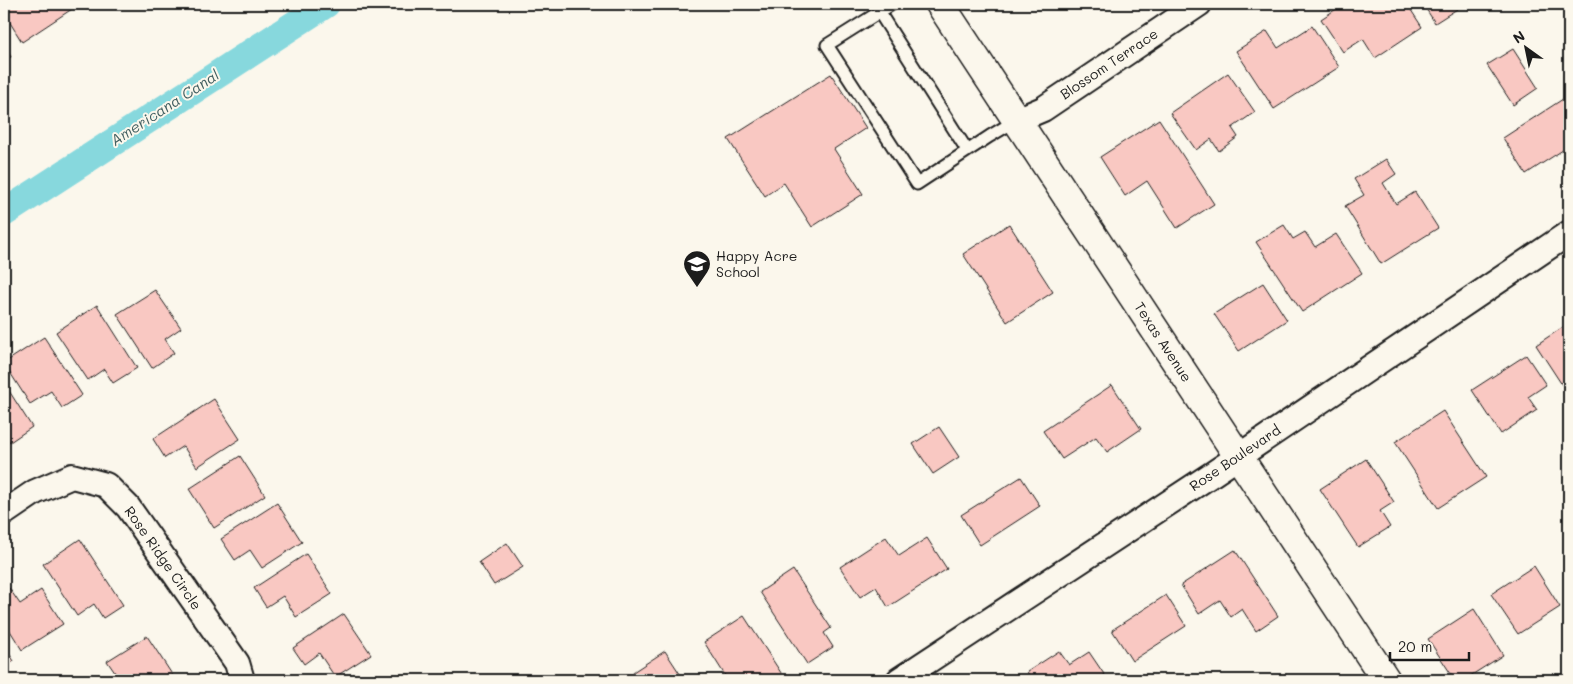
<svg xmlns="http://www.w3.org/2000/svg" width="1573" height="684" font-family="Mali,sans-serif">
	<rect width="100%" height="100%" fill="#fbf7ec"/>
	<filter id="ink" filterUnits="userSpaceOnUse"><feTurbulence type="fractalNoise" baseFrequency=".02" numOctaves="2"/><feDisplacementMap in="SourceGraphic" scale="10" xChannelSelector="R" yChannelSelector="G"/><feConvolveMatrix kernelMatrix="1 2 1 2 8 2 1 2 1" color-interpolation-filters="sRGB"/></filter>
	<g filter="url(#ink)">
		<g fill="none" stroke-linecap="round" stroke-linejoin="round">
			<path stroke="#87d8dd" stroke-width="28" d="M 4,213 L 326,4"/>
		</g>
		<g fill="#f9c8c2" stroke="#1c1c1c">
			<path d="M 4,4 L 73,4 L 75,7 L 22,42 L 4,13 Z"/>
			<path d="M 1344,4 L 1407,4 L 1422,27 L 1375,58 L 1363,39 L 1343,52 L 1321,19 Z"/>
			<path d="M 1423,4 L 1465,4 L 1435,23 Z"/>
			<path d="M 1312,26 L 1339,67 L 1274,109 L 1236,51 L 1267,31 L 1278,48 Z"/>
			<path d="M 4,45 L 11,57 L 4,61 Z"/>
			<path d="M 1513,49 L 1538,88 L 1513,105 L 1487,65 Z"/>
			<path d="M 1228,73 L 1255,112 L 1232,128 L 1238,137 L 1219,151 L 1211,139 L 1196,150 L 1170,113 Z"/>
			<path d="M 831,74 L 866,128 L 834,149 L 863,194 L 812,227 L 784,183 L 765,196 L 728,139 Z"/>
			<path d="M 1566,97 L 1569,102 L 1569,146 L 1526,174 L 1503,138 Z"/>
			<path d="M 1159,119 L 1214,204 L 1177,228 L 1147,181 L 1125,196 L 1100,157 Z"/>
			<path d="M 1386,159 L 1396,174 L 1383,183 L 1396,204 L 1415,192 L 1438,228 L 1381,264 L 1345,206 L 1364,195 L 1354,179 Z"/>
			<path d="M 1009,224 L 1053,292 L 1007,322 L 963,254 Z"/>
			<path d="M 1284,225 L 1293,239 L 1305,232 L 1315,247 L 1336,234 L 1362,273 L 1302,312 L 1256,242 Z"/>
			<path d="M 1263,283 L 1287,320 L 1239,351 L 1214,314 Z"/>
			<path d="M 155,290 L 181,328 L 165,339 L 174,353 L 152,368 L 117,314 Z"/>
			<path d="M 97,305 L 137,368 L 113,383 L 104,369 L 88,380 L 56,332 Z"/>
			<path d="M 1569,323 L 1569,393 L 1568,394 L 1536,345 Z"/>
			<path d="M 44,337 L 82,395 L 62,408 L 51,391 L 30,404 L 4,363 Z"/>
			<path d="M 1526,355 L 1546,385 L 1528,397 L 1537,410 L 1501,434 L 1472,390 Z"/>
			<path d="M 4,383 L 32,427 L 10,442 L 4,433 Z"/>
			<path d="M 1112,385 L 1141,429 L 1107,452 L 1096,437 L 1062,459 L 1043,431 Z"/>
			<path d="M 214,399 L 240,439 L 197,467 L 183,446 L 165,458 L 153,439 Z"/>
			<path d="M 1443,411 L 1486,477 L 1438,508 L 1395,442 Z"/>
			<path d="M 939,427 L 959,457 L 933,474 L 913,444 Z"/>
			<path d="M 240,456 L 265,495 L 214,528 L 189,489 Z"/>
			<path d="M 1366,459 L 1394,502 L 1380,511 L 1390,527 L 1358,547 L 1320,489 Z"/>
			<path d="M 1021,477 L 1040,506 L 980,545 L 961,515 Z"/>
			<path d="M 277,503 L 302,542 L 262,568 L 250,550 L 235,560 L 221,539 Z"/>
			<path d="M 886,537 L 899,556 L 927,538 L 947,569 L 888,607 L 876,587 L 860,597 L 840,567 Z"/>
			<path d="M 80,539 L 123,605 L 103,618 L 94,604 L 77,616 L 43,564 Z"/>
			<path d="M 507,543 L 523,567 L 494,585 L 479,562 Z"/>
			<path d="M 1235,550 L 1278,616 L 1256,631 L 1242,609 L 1231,617 L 1220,600 L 1199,614 L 1181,585 Z"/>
			<path d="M 306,554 L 332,594 L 296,617 L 283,596 L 266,607 L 254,588 Z"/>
			<path d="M 1534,566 L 1560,607 L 1518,634 L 1491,594 Z"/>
			<path d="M 793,570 L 831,628 L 824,633 L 833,647 L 807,664 L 760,592 Z"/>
			<path d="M 9,588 L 20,604 L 41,590 L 63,624 L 22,650 L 4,621 L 4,592 Z"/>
			<path d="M 1166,595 L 1186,626 L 1132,661 L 1112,630 Z"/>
			<path d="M 1474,609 L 1503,655 L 1464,680 L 1455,680 L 1428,639 Z"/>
			<path d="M 344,614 L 371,654 L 335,677 L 319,653 L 304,664 L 293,648 Z"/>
			<path d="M 744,616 L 785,679 L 783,680 L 728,680 L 704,642 Z"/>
			<path d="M 147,636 L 175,679 L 174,680 L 120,680 L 107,661 Z"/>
			<path d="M 4,646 L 14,661 L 4,668 Z"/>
			<path d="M 665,651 L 684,680 L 639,680 L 633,672 Z"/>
			<path d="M 1059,651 L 1069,665 L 1089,652 L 1108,680 L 1032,680 L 1027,672 Z"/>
		</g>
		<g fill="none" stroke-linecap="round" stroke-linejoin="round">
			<g stroke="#1c1c1c" stroke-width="15">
				<g id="service">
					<path d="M 892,4 L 827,45 L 917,184 L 990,136 L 1017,120"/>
					<path d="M 879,12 L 967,150"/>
				</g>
			</g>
			<g stroke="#1c1c1c" stroke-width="28">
				<g id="minor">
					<path d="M 1017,120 L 1043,109 L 1199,4"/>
					<path d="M 4,513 L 35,492 L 72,476 L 106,485 L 128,507 L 237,663 L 242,680"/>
					<path d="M 899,680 L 1214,473 L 1569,233"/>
				</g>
			</g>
			<g stroke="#1c1c1c" stroke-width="31">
				<path id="tertiary" d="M 940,4 L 1386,680"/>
			</g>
			<use href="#service" stroke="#fbf7ec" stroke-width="11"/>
			<use href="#minor" stroke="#fbf7ec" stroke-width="24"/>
			<use href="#tertiary" stroke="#fbf7ec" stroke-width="28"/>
		</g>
	</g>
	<defs>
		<g id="school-pin" transform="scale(1.4375)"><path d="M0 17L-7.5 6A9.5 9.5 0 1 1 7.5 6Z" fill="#1c1c1c" stroke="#fbf7ec"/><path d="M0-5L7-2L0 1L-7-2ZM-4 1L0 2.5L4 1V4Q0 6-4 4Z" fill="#fff"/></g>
	</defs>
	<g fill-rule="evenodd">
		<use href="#school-pin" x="697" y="264"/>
	</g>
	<g text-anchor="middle" stroke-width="4" stroke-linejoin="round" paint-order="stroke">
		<g font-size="14" fill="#1c1c1c" stroke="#fbf7ec">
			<text transform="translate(1109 64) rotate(-34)" y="5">Blossom Terrace</text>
			<text transform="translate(1163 342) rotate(57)" y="5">Texas Avenue</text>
			<text transform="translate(1235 458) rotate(-34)" y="5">Rose Boulevard</text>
			<text transform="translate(163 558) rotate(55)" y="5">Rose Ridge Circle</text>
		</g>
		<g font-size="14" fill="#1c1c1c" stroke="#fbf7ec" text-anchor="start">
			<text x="716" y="261">Happy Acre<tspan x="716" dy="16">School</tspan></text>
		</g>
		<g font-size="15" font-style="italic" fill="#415e60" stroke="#fbf7ec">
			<text transform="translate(165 108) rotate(-33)" y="5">Americana Canal</text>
		</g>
	</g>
	<rect width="1573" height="684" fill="none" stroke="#fbf7ec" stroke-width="20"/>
	<rect x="10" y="10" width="1553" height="664" fill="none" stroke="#1c1c1c" stroke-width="2" filter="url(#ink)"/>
	<g transform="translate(1526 48) rotate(327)" stroke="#fbf7ec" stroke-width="4" paint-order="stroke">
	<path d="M0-4L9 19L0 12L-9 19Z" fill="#1c1c1c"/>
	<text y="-8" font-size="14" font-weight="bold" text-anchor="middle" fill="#1c1c1c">N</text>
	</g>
	<path d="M1390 652v8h79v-8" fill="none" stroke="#1c1c1c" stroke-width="2.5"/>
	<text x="1398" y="652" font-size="15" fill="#1c1c1c" stroke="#fbf7ec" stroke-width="4" paint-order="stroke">20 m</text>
</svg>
